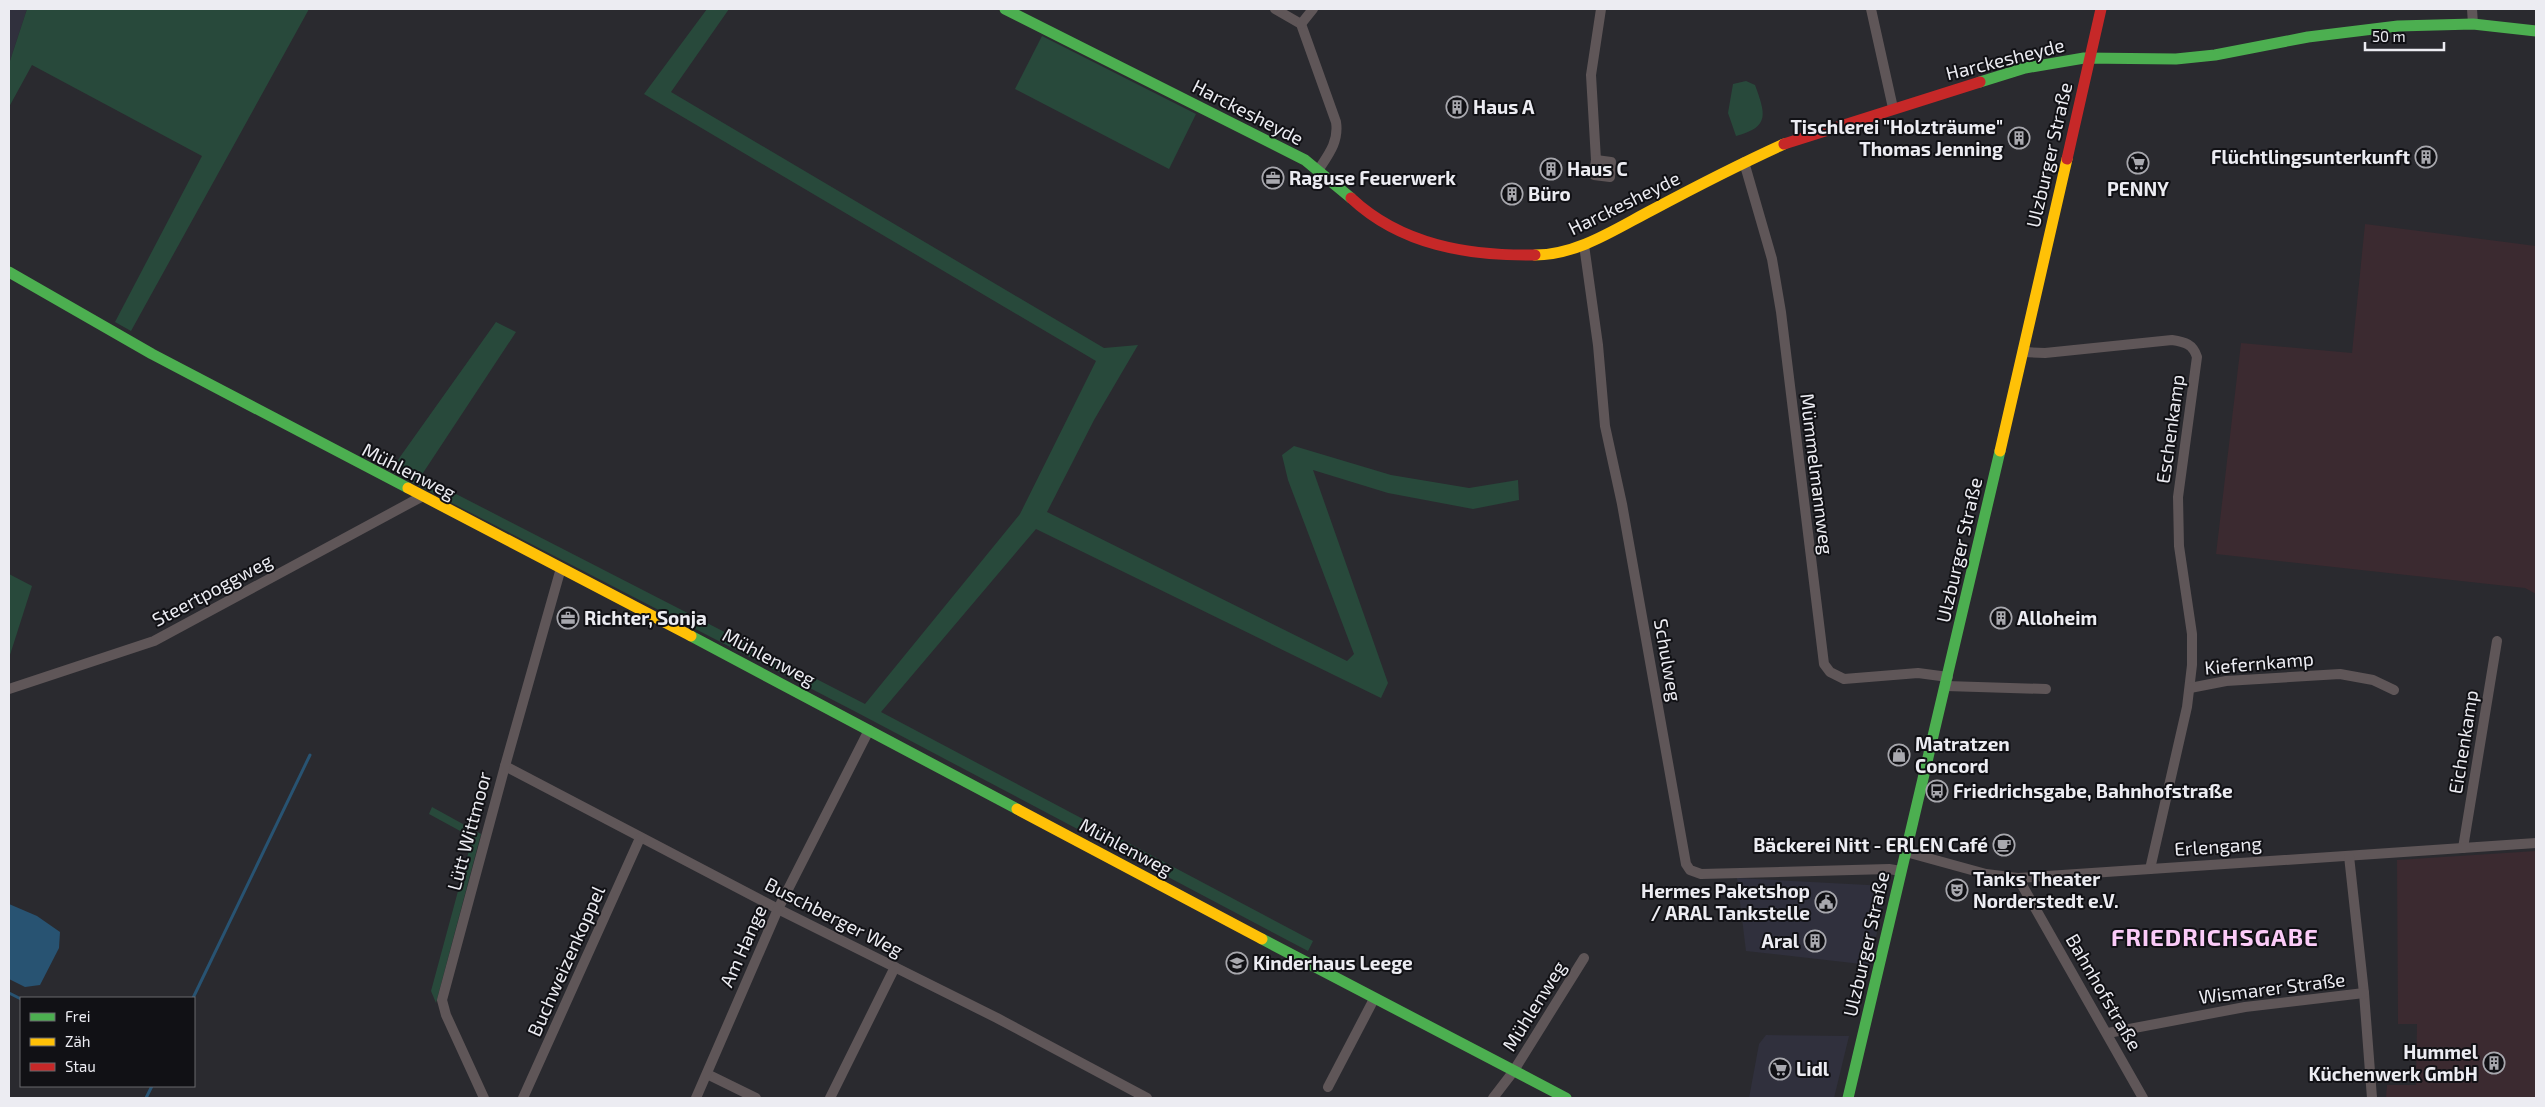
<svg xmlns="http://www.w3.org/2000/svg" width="2545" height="1107" font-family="'Exo 2',sans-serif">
	<rect width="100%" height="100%" fill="#2a2a2f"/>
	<g fill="#30303d">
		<path d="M 9,9 L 27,9 L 9,64 Z"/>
		<path d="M 1737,878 L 1887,886 L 1870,965 L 1746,951 Z"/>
		<path d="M 1766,1035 L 1849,1036 L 1834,1098 L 1749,1098 L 1759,1044 Z"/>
	</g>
	<g fill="#3b2a30">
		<path d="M 2365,224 L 2536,246 L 2536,594 L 2525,588 L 2216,554 L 2241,343 L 2352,353 Z"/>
		<path d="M 2536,851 L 2536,1098 L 2386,1098 L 2387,1085 L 2416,1085 L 2417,1024 L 2398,1024 L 2397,860 Z"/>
	</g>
	<g fill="#28493b">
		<path d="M 27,9 L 309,9 L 131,331 L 115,322 L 202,156 L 32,65 L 9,107 L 9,64 Z"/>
		<path d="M 707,9 L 729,9 L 671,92 L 1104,348 L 1138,345 L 1094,420 L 1047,512 L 1347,661 L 1354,654 L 1288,480 L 1282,455 L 1294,446 L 1391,475 L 1469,488 L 1518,480 L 1519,500 L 1473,509 L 1388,493 L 1313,470 L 1388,683 L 1381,698 L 1036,529 L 881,712 L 1313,941 L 1308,951 L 858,713 L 390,471 L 496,322 L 516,332 L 421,476 L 865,704 L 1020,514 L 1096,361 L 644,94 Z"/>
		<path d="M 1042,36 L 1196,114 L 1169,169 L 1015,89 Z"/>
		<path d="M 1746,81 L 1755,85 C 1765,113 1771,127 1736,136 L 1728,113 L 1733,84 Z"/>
		<path d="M 9,574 L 32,586 L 9,658 Z"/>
		<path d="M 432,807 L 481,834 L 436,1003 L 431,991 L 471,843 L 462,832 L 429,814 Z"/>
	</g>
	<path fill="#285372" d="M 9,904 L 37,916 L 60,932 L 59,948 L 40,985 L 25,987 L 9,979 Z"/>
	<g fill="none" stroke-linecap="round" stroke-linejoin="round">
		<g stroke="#285372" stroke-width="3">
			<path d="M 9,993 L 21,999"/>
			<path d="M 193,998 L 310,755"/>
			<path d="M 146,1098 L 152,1086"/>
		</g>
		<g stroke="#5f5658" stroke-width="10">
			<path d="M 1275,9 L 1301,24 L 1336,122 C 1339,141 1329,154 1319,169"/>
			<path d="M 1871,9 L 1893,108"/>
			<path d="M 2472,9 L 2473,24"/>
			<path d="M 1301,24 L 1313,9"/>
			<path d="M 1596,160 L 1591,75 L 1601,9"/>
			<path d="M 1596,160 L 1611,162 L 1610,177 L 1594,175 Z"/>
			<path d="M 1744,162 L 1772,259 L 1781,312 L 1824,664 L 1830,672 L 1844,679 L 1918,673 L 1948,677"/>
			<path d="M 1584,245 L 1598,345 L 1605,426 L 1622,504 L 1686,864 L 1690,870 L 1701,874 L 1889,869 L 1901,871"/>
			<path d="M 2023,352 L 2045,353 L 2172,340 C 2185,342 2193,344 2197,357 L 2178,497 L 2179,546 L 2192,634 L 2192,665 L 2187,707 L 2150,869"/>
			<path d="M 1946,686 L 2046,689"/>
			<path d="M 2190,688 L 2226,681 L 2340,674 L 2373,680 L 2394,690"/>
			<path d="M 9,689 L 154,641 L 421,497"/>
			<path d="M 505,766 L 778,909 L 997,1018 L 1147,1098"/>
			<path d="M 2463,848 L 2497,641"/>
			<path d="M 1906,852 L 1986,874 L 2018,878 L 2536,843"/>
			<path d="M 2349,856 L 2364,993 L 2372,1098"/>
			<path d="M 2018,878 L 2143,1098"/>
			<path d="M 2108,1033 L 2245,1007 L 2364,993"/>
			<path d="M 707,1074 L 756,1098"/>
			<path d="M 1328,1087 L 1374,999"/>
			<path d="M 484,1098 L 446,1015 L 442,1000 L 505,766 L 561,568"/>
			<path d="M 523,1098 L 640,838"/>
			<path d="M 696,1098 L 778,909 L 869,730"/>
			<path d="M 830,1098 L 895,967"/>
			<path d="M 1493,1098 L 1513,1072 L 1584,958"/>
		</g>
		<g stroke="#4caf50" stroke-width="11">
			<path d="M 1005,9 L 1305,160 L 1351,198"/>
			<path d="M 1980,82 L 2025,68 L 2084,58 L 2176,59 L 2215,55 L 2308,37 L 2398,26 L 2473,24 L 2536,31"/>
			<path d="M 9,272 L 152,354 L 408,488"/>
			<path d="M 691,636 L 1017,809"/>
			<path d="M 1262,939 L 1566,1098"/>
			<path d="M 1848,1098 L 2000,451"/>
		</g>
		<g stroke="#ffc107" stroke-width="11">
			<path d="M 1535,255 C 1578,255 1617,228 1654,209 C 1697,186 1740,164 1784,144"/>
			<path d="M 2000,451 L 2067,159"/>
			<path d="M 408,488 L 691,636"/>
			<path d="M 1017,809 L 1262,939"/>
		</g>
		<g stroke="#c62828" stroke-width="11">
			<path d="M 1784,144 L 1980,82"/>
			<path d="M 2067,159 L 2101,9"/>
			<path d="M 1351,198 C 1401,245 1468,256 1535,255"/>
		</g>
	</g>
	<defs>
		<g id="building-ring" transform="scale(1.125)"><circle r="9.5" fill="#111115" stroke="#a8a8ae" stroke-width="1.5"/><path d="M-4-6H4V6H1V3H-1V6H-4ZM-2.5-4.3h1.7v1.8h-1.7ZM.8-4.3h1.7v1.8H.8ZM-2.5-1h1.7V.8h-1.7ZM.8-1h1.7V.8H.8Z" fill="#a8a8ae"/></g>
		<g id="supermarket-ring" transform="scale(1.125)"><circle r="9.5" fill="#111115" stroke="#a8a8ae" stroke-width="1.5"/><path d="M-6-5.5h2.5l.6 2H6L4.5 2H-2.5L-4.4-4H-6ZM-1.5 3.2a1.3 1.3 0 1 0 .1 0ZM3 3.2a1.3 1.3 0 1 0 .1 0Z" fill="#a8a8ae"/></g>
		<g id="office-ring" transform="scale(1.125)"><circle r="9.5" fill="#111115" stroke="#a8a8ae" stroke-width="1.5"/><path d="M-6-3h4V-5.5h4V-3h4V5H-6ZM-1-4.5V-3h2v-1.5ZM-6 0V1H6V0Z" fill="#a8a8ae"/></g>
		<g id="shop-ring" transform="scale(1.125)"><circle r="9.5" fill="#111115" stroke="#a8a8ae" stroke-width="1.5"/><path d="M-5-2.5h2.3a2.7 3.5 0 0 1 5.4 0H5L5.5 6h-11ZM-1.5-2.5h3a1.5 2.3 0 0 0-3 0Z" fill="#a8a8ae"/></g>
		<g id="bus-ring" transform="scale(1.125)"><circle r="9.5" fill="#111115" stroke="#a8a8ae" stroke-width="1.5"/><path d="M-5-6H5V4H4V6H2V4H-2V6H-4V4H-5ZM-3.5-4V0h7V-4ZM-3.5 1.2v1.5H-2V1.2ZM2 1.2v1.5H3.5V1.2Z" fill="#a8a8ae"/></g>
		<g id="cafe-ring" transform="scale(1.125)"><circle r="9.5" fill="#111115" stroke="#a8a8ae" stroke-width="1.5"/><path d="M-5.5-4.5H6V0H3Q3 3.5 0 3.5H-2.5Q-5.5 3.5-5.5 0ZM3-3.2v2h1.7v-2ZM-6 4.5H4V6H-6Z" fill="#a8a8ae"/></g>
		<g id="theatre-ring" transform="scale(1.125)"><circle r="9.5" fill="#111115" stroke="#a8a8ae" stroke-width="1.5"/><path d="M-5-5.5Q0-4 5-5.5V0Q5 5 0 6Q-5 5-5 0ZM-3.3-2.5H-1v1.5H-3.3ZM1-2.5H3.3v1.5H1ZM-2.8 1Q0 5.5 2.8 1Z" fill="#a8a8ae"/></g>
		<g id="civic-ring" transform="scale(1.125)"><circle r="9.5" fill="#111115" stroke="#a8a8ae" stroke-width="1.5"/><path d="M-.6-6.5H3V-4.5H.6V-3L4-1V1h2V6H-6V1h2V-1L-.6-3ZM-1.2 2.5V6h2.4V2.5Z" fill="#a8a8ae"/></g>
		<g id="school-ring" transform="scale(1.125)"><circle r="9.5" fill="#111115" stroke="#a8a8ae" stroke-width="1.5"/><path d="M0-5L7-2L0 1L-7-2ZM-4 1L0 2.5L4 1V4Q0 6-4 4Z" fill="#a8a8ae"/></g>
	</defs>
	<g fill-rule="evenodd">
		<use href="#building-ring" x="1457" y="107"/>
		<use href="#building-ring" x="2019" y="138"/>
		<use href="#building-ring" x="2426" y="157"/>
		<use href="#supermarket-ring" x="2138" y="163"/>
		<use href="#building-ring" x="1551" y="169"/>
		<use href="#office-ring" x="1273" y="178"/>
		<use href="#building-ring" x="1512" y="194"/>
		<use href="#office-ring" x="568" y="618"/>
		<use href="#building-ring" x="2001" y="618"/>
		<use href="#shop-ring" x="1899" y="755"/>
		<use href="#bus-ring" x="1937" y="791"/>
		<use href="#cafe-ring" x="2004" y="845"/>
		<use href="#theatre-ring" x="1957" y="890"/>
		<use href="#civic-ring" x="1826" y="902"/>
		<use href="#building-ring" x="1815" y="941"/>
		<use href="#school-ring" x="1237" y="963"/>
		<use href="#building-ring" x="2494" y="1063"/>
		<use href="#supermarket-ring" x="1780" y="1069"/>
	</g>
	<g text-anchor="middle" stroke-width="4" stroke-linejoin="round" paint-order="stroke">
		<g font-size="19" fill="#ececf2" stroke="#111115">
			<text transform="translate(2005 59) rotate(-14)" y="7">Harckesheyde</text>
			<text transform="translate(1248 112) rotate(27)" y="7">Harckesheyde</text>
			<text transform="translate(2049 155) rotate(-77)" y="7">Ulzburger Straße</text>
			<text transform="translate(1624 203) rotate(-26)" y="7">Harckesheyde</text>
			<text transform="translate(2170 429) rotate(-82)" y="7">Eschenkamp</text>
			<text transform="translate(409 471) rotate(27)" y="7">Mühlenweg</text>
			<text transform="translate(1817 474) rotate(83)" y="7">Mümmelmannweg</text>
			<text transform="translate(1959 550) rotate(-77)" y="7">Ulzburger Straße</text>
			<text transform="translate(212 590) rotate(-28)" y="7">Steertpoggweg</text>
			<text transform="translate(769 657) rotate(28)" y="7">Mühlenweg</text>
			<text transform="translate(1668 660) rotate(80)" y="7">Schulweg</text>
			<text transform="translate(2259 663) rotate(-5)" y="7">Kiefernkamp</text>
			<text transform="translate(2463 742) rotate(-81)" y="7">Eichenkamp</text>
			<text transform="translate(469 831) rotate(-75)" y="7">Lütt Wittmoor</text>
			<text transform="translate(2218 846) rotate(-4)" y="7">Erlengang</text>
			<text transform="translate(1126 847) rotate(28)" y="7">Mühlenweg</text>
			<text transform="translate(834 917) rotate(27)" y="7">Buschberger Weg</text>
			<text transform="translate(1866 944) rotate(-77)" y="7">Ulzburger Straße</text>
			<text transform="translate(743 946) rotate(-66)" y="7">Am Hange</text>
			<text transform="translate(566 961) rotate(-66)" y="7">Buchweizenkoppel</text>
			<text transform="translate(2272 988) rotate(-7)" y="7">Wismarer Straße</text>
			<text transform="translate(2104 992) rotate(60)" y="7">Bahnhofstraße</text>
			<text transform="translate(1534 1006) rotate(-58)" y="7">Mühlenweg</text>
		</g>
		<g font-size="19" font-weight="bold" fill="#ececf2" stroke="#111115" text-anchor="start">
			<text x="1473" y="114">Haus A</text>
			<text x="2003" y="134" text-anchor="end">Tischlerei "Holzträume"<tspan x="2003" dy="22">Thomas Jenning</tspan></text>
			<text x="2410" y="164" text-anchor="end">Flüchtlingsunterkunft</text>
			<text x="1567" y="176">Haus C</text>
			<text x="1289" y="185">Raguse Feuerwerk</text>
			<text x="2138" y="196" text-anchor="middle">PENNY</text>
			<text x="1528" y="201">Büro</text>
			<text x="584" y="625">Richter, Sonja</text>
			<text x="2017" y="625">Alloheim</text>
			<text x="1915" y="751">Matratzen<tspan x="1915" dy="22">Concord</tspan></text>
			<text x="1953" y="798">Friedrichsgabe, Bahnhofstraße</text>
			<text x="1988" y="852" text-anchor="end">Bäckerei Nitt - ERLEN Café</text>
			<text x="1973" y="886">Tanks Theater<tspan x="1973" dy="22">Norderstedt e.V.</tspan></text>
			<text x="1810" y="898" text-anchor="end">Hermes Paketshop<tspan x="1810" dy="22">/ ARAL Tankstelle</tspan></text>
			<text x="1799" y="948" text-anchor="end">Aral</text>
			<text x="1253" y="970">Kinderhaus Leege</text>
			<text x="2478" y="1059" text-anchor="end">Hummel<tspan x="2478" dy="22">Küchenwerk GmbH</tspan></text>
			<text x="1796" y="1076">Lidl</text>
		</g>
		<g font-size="24" font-weight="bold" letter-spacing="1" fill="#fbcbf8" stroke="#111115">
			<text x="2215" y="946">FRIEDRICHSGABE</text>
		</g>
	</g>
	<rect width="2545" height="1107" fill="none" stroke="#ececf2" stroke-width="20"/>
	<rect x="20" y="997" width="175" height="90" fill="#111115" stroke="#69696d"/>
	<rect x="30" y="1013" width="25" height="8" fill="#4caf50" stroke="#69696d"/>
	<text x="65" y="1022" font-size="15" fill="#ececf2">Frei</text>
	<rect x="30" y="1038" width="25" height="8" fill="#ffc107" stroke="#69696d"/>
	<text x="65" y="1047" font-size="15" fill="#ececf2">Zäh</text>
	<rect x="30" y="1063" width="25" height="8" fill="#c62828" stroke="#69696d"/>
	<text x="65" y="1072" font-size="15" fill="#ececf2">Stau</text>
	<path d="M2365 42v8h79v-8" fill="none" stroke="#ececf2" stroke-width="2.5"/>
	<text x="2372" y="42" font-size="15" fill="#ececf2" stroke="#111115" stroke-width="4" paint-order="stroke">50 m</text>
</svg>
